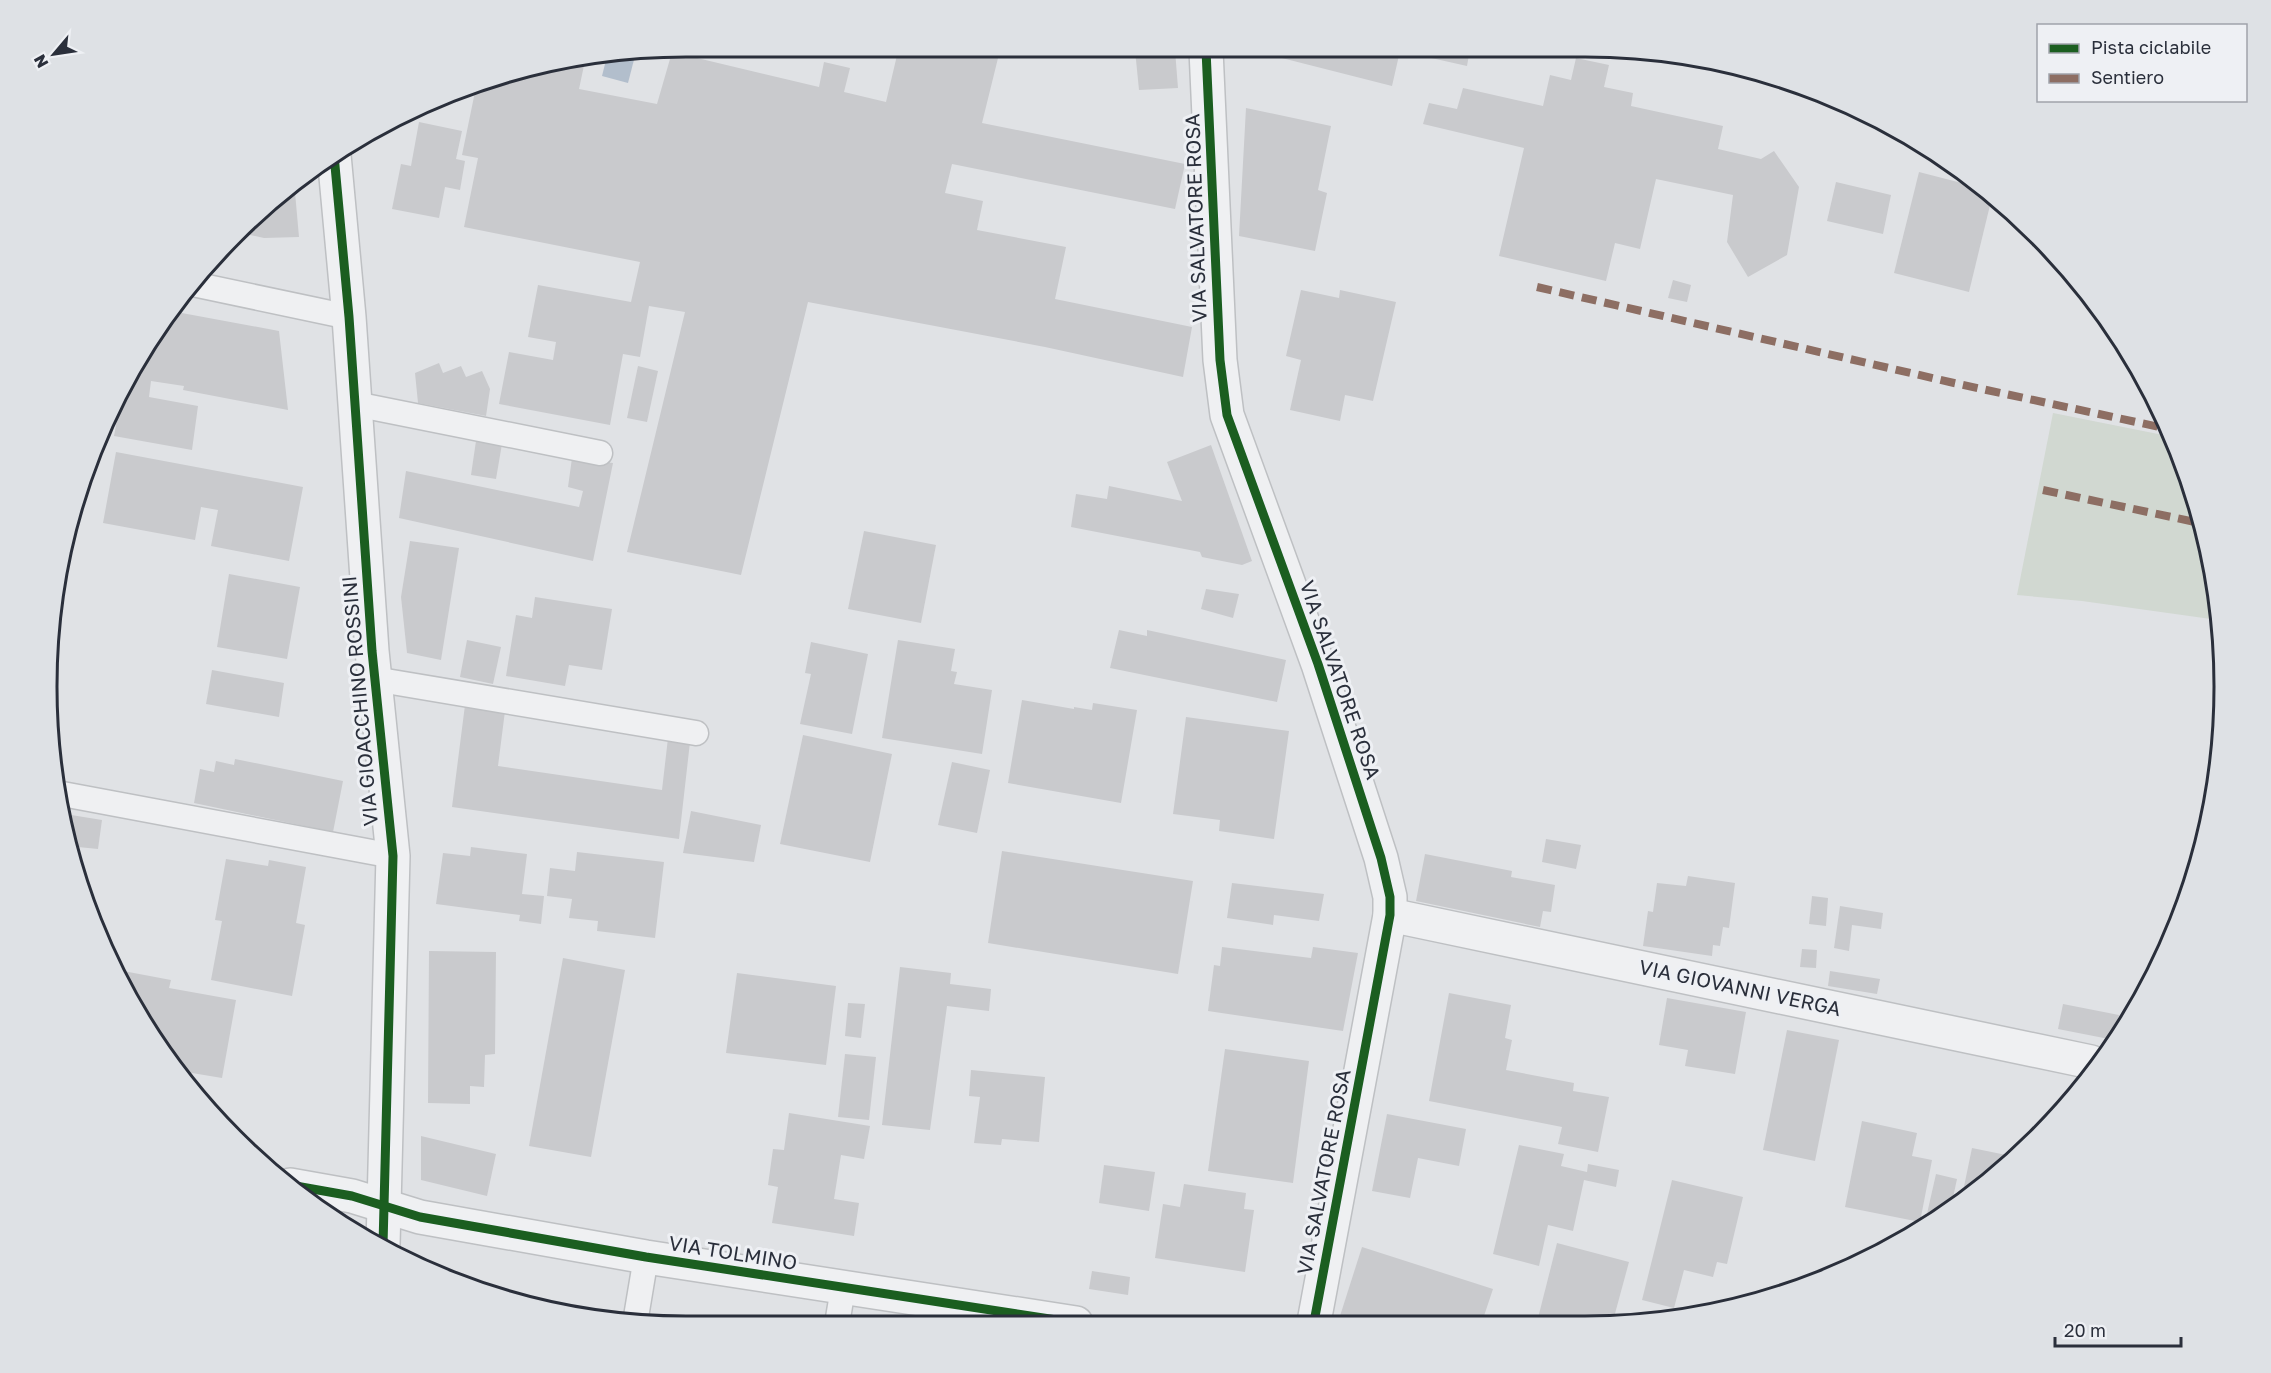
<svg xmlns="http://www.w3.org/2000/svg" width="2271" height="1373" font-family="'Golos Text',sans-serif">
	<rect width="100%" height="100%" fill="#e0e2e5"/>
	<path fill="#d1d8d1" d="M 2053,413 L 2173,437 L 2212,562 L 2218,620 L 2082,601 L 2017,595 Z"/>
	<path fill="#b2becc" d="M 608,52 L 636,52 L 628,83 L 602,76 Z"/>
	<g fill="#c9cacd">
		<path d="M 1470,49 L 1467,66 L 1400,51 L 1392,86 L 1250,50 Z"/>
		<path d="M 1000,50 L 982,123 L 1185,164 L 1175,209 L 952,164 L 945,193 L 983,201 L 977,230 L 1066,247 L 1055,299 L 1192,327 L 1183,377 L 1045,347 L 808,302 L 741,575 L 627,552 L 685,312 L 649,306 L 640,357 L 623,354 L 610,425 L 499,404 L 509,352 L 553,360 L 556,342 L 528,337 L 538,285 L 631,302 L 640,262 L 464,227 L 478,158 L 462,155 L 477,82 L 509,74 L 528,78 L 530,69 L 586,56 L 579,89 L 657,104 L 672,52 L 819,87 L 824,62 L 850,68 L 844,92 L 886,102 L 898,51 Z"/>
		<path d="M 1135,50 L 1175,50 L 1178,88 L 1139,90 Z"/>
		<path d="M 1576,58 L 1609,65 L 1604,87 L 1633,93 L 1631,106 L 1723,126 L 1718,149 L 1761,159 L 1774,151 L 1799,187 L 1787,255 L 1748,277 L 1727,242 L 1733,195 L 1656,179 L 1640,249 L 1615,243 L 1606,281 L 1499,256 L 1524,148 L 1423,124 L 1429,103 L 1457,109 L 1463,88 L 1543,106 L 1550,75 L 1571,80 Z"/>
		<path d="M 1246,108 L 1331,126 L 1318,190 L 1327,193 L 1315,251 L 1239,236 Z"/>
		<path d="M 419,122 L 462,131 L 456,159 L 465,161 L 460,190 L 445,187 L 439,218 L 392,209 L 401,164 L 411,166 Z"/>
		<path d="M 1919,172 L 1981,188 L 1992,197 L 1969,292 L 1894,273 Z"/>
		<path d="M 294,181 L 299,237 L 264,238 L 236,232 Z"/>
		<path d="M 1836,182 L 1891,195 L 1883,234 L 1827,221 Z"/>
		<path d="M 1673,280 L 1691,285 L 1687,302 L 1668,298 Z"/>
		<path d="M 1301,290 L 1339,298 L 1340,290 L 1396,302 L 1373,401 L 1345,395 L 1340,421 L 1290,410 L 1301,360 L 1286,356 Z"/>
		<path d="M 171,311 L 279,331 L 288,410 L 183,390 L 184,386 L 151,381 L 149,397 L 198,406 L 192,450 L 114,436 L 121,398 L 155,331 Z"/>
		<path d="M 439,363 L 443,373 L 461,366 L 466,377 L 482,371 L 490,389 L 486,416 L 418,403 L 415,373 Z"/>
		<path d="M 638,366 L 658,371 L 647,422 L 627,418 Z"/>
		<path d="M 477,434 L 503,438 L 496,479 L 471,475 Z"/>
		<path d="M 1211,445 L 1252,561 L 1242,565 L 1202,557 L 1200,552 L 1071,527 L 1076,494 L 1107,499 L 1109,486 L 1182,501 L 1167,462 Z"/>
		<path d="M 116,452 L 303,487 L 289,561 L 211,546 L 218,510 L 201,507 L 195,540 L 103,523 Z"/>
		<path d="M 572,458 L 613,463 L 593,561 L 399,518 L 406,471 L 579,507 L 583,491 L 568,487 Z"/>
		<path d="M 864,531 L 936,545 L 921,623 L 848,609 Z"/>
		<path d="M 410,541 L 459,548 L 441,660 L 407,653 L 401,597 Z"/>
		<path d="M 229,574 L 300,587 L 287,659 L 217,647 Z"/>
		<path d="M 1206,589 L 1239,594 L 1233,618 L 1201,609 Z"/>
		<path d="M 535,597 L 612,609 L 602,670 L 569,665 L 565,686 L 506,676 L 516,615 L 532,618 Z"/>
		<path d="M 1119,630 L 1147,636 L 1147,630 L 1286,660 L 1277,702 L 1110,668 Z"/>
		<path d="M 467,640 L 501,647 L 493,684 L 460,677 Z"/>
		<path d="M 898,640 L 955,649 L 951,671 L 957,672 L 954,684 L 992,690 L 982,754 L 882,738 Z"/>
		<path d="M 811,642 L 868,654 L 852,734 L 800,724 L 811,674 L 805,673 Z"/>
		<path d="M 212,670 L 284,683 L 279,717 L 206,704 Z"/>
		<path d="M 1022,700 L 1074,709 L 1074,707 L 1092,710 L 1093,703 L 1137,710 L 1121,803 L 1008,783 Z"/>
		<path d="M 465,705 L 505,711 L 498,766 L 662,790 L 668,738 L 690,742 L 679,839 L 452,807 Z"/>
		<path d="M 1186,717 L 1289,731 L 1274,839 L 1219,831 L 1220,820 L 1173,814 Z"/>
		<path d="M 803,735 L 892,754 L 870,862 L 780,844 Z"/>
		<path d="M 235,759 L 343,781 L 333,832 L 194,803 L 200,769 L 214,772 L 216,761 L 234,765 Z"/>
		<path d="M 952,762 L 990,770 L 977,833 L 938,825 Z"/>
		<path d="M 691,811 L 761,825 L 754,862 L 683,853 Z"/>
		<path d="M 65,814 L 102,820 L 98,849 L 68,846 L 63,828 Z"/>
		<path d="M 1546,839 L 1581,845 L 1576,869 L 1542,862 Z"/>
		<path d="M 471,847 L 527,854 L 522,894 L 544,896 L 541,924 L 519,921 L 520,915 L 436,904 L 443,853 L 470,856 Z"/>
		<path d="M 1002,851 L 1193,881 L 1178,974 L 988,943 Z"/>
		<path d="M 577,852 L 664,862 L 655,938 L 597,931 L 598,921 L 569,918 L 572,899 L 547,896 L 550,868 L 575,871 Z"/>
		<path d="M 1425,854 L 1512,871 L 1511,877 L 1555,885 L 1551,912 L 1543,911 L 1540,927 L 1416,901 Z"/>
		<path d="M 226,859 L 268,866 L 269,860 L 306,867 L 296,923 L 305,925 L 292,996 L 211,980 L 222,921 L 215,920 Z"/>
		<path d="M 1688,876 L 1735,883 L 1729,928 L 1723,927 L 1720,946 L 1713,945 L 1712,956 L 1643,946 L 1648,911 L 1653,912 L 1657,883 L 1686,886 Z"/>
		<path d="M 1232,883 L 1324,894 L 1319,921 L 1274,915 L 1273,925 L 1227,918 Z"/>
		<path d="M 1812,896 L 1828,898 L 1826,926 L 1809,924 Z"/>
		<path d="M 1840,906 L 1883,913 L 1881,929 L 1852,925 L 1849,951 L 1834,948 Z"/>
		<path d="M 1222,947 L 1311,958 L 1313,947 L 1358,953 L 1343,1031 L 1208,1011 L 1214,965 L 1220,966 Z"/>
		<path d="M 1802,949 L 1817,950 L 1816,968 L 1800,967 Z"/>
		<path d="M 429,951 L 496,952 L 495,1054 L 485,1055 L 484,1087 L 470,1086 L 470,1104 L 428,1103 Z"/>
		<path d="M 563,958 L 625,970 L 591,1157 L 529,1146 Z"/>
		<path d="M 900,967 L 951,973 L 950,984 L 991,989 L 989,1011 L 947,1006 L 930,1130 L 882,1125 Z"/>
		<path d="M 118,970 L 171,980 L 169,988 L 236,1000 L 222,1078 L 174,1070 L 132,1006 L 117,973 Z"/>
		<path d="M 1830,971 L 1880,979 L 1877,994 L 1828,986 Z"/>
		<path d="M 737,973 L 836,986 L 826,1065 L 726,1053 Z"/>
		<path d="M 1449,993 L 1511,1005 L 1505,1038 L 1512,1040 L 1506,1070 L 1574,1083 L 1573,1091 L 1609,1097 L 1598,1152 L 1558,1144 L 1562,1127 L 1429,1101 Z"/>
		<path d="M 1667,998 L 1746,1012 L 1735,1074 L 1685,1066 L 1688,1050 L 1659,1045 Z"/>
		<path d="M 848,1003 L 865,1004 L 861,1038 L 845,1036 Z"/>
		<path d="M 2063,1004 L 2119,1015 L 2114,1040 L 2058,1029 Z"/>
		<path d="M 1787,1030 L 1839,1040 L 1815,1161 L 1763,1150 Z"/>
		<path d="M 1225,1049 L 1309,1061 L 1293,1183 L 1208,1171 Z"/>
		<path d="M 845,1054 L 876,1057 L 869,1120 L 838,1117 Z"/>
		<path d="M 971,1070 L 1045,1077 L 1039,1142 L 1002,1139 L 1001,1145 L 974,1143 L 980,1097 L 969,1096 Z"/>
		<path d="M 789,1113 L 870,1126 L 864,1159 L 841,1155 L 834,1199 L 859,1203 L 854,1236 L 772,1223 L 778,1187 L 768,1185 L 773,1149 L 784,1150 Z"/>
		<path d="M 1387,1114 L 1466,1129 L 1459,1166 L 1418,1158 L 1410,1198 L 1372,1191 Z"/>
		<path d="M 1862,1121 L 1917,1133 L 1912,1156 L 1932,1160 L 1920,1222 L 1845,1207 Z"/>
		<path d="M 421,1136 L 496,1154 L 487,1196 L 421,1180 Z"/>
		<path d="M 1519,1145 L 1564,1154 L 1561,1166 L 1587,1172 L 1588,1164 L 1619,1170 L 1616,1187 L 1584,1180 L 1573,1231 L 1548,1225 L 1539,1266 L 1493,1254 Z"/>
		<path d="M 1972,1148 L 2016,1157 L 2007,1167 L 1961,1201 Z"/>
		<path d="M 1104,1165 L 1155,1172 L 1149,1211 L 1099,1203 Z"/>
		<path d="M 1936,1174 L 1957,1179 L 1951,1207 L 1924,1227 Z"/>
		<path d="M 1672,1180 L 1743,1197 L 1727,1264 L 1717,1262 L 1713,1277 L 1684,1270 L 1674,1308 L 1642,1300 Z"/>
		<path d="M 1184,1184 L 1246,1193 L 1244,1209 L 1254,1210 L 1245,1272 L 1155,1258 L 1163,1204 L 1180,1207 Z"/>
		<path d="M 1557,1243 L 1629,1262 L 1613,1321 L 1537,1322 Z"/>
		<path d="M 1362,1247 L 1493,1289 L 1482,1322 L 1360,1322 L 1340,1316 Z"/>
		<path d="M 1092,1271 L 1130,1277 L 1128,1295 L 1089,1289 Z"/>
	</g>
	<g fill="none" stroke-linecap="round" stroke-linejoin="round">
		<g stroke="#bec0c3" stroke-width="27">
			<g id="service">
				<path d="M 193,284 L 349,317"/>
				<path d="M 355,404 L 600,453"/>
				<path d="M 374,679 L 696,733"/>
				<path d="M 57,793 L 393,856"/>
				<path d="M 635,1323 L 646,1257"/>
				<path d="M 837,1324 L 843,1288"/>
			</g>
		</g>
		<g stroke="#bec0c3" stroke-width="36">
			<g id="minor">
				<path d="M 1206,50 L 1220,360 L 1227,415 L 1318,664 L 1381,858 L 1390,897 L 1390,915 L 1314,1322"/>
				<path d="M 1390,915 L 2091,1062"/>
				<path d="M 290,1185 L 352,1196 L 420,1217 L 646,1257 L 1076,1323"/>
			</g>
		</g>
		<g stroke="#bec0c3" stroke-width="36">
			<path id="tertiary" d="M 334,155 L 349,317 L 372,651 L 393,856 L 383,1245"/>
		</g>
		<use href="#service" stroke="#eff0f2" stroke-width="24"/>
		<use href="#minor" stroke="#eff0f2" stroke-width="33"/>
		<use href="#tertiary" stroke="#eff0f2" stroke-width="33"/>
		<g stroke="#8d6e63" stroke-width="8" stroke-dasharray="15 8" stroke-linecap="butt">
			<path d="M 1537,287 L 1954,383 L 2169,429"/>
			<path d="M 2043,490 L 2200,523"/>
		</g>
		<g stroke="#eef0f4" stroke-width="13">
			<g id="cycleway">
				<path d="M 1206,50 L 1220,360 L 1227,415 L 1318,664 L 1381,858 L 1390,897 L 1390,915 L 1314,1322"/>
				<path d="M 334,155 L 349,317 L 372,651 L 393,856 L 383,1245"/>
				<path d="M 290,1185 L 352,1196 L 420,1217 L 646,1257 L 1076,1323"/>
			</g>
		</g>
		<use href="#cycleway" stroke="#1b5e20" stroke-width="9"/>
	</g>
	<g text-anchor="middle" stroke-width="6" stroke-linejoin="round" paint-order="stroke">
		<g font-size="20" fill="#2a2f3b" stroke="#eef0f4">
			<text transform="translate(1196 218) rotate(-92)" y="7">VIA SALVATORE ROSA</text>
			<text transform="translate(1340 680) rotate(71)" y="7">VIA SALVATORE ROSA</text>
			<text transform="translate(360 701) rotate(-95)" y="7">VIA GIOACCHINO ROSSINI</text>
			<text transform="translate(1740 988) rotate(12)" y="7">VIA GIOVANNI VERGA</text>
			<text transform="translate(1324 1172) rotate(-79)" y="7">VIA SALVATORE ROSA</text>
			<text transform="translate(733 1253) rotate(9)" y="7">VIA TOLMINO</text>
		</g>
	</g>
	<path d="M0 0H2271V1373H0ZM686 57H1585A629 629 0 0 1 2214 686V687A629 629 0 0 1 1585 1316H686A629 629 0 0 1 57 687V686A629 629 0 0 1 686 57Z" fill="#dee1e5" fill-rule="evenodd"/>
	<path fill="none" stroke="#2a2f3b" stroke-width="3" d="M686 57H1585A629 629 0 0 1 2214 686V687A629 629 0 0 1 1585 1316H686A629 629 0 0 1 57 687V686A629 629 0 0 1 686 57Z"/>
	<rect x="2037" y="24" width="210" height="78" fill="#eef0f4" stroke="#a0a3aa" stroke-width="1.5"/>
	<rect x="2049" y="44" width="30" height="9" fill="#1b5e20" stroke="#a0a3aa" stroke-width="1.5"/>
	<text x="2091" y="54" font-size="18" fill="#2a2f3b">Pista ciclabile</text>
	<rect x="2049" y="74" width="30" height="9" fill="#8d6e63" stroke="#a0a3aa" stroke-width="1.5"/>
	<text x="2091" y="84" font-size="18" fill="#2a2f3b">Sentiero</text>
	<g transform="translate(54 54) rotate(241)" stroke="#eef0f4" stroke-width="4.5" paint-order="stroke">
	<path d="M0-4.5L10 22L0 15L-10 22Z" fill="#2a2f3b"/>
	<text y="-9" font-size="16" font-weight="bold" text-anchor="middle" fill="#2a2f3b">N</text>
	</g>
	<path d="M2055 1337v9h126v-9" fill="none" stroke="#2a2f3b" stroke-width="3"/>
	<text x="2064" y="1337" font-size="18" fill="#2a2f3b" stroke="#eef0f4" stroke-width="4.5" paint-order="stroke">20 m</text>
</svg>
